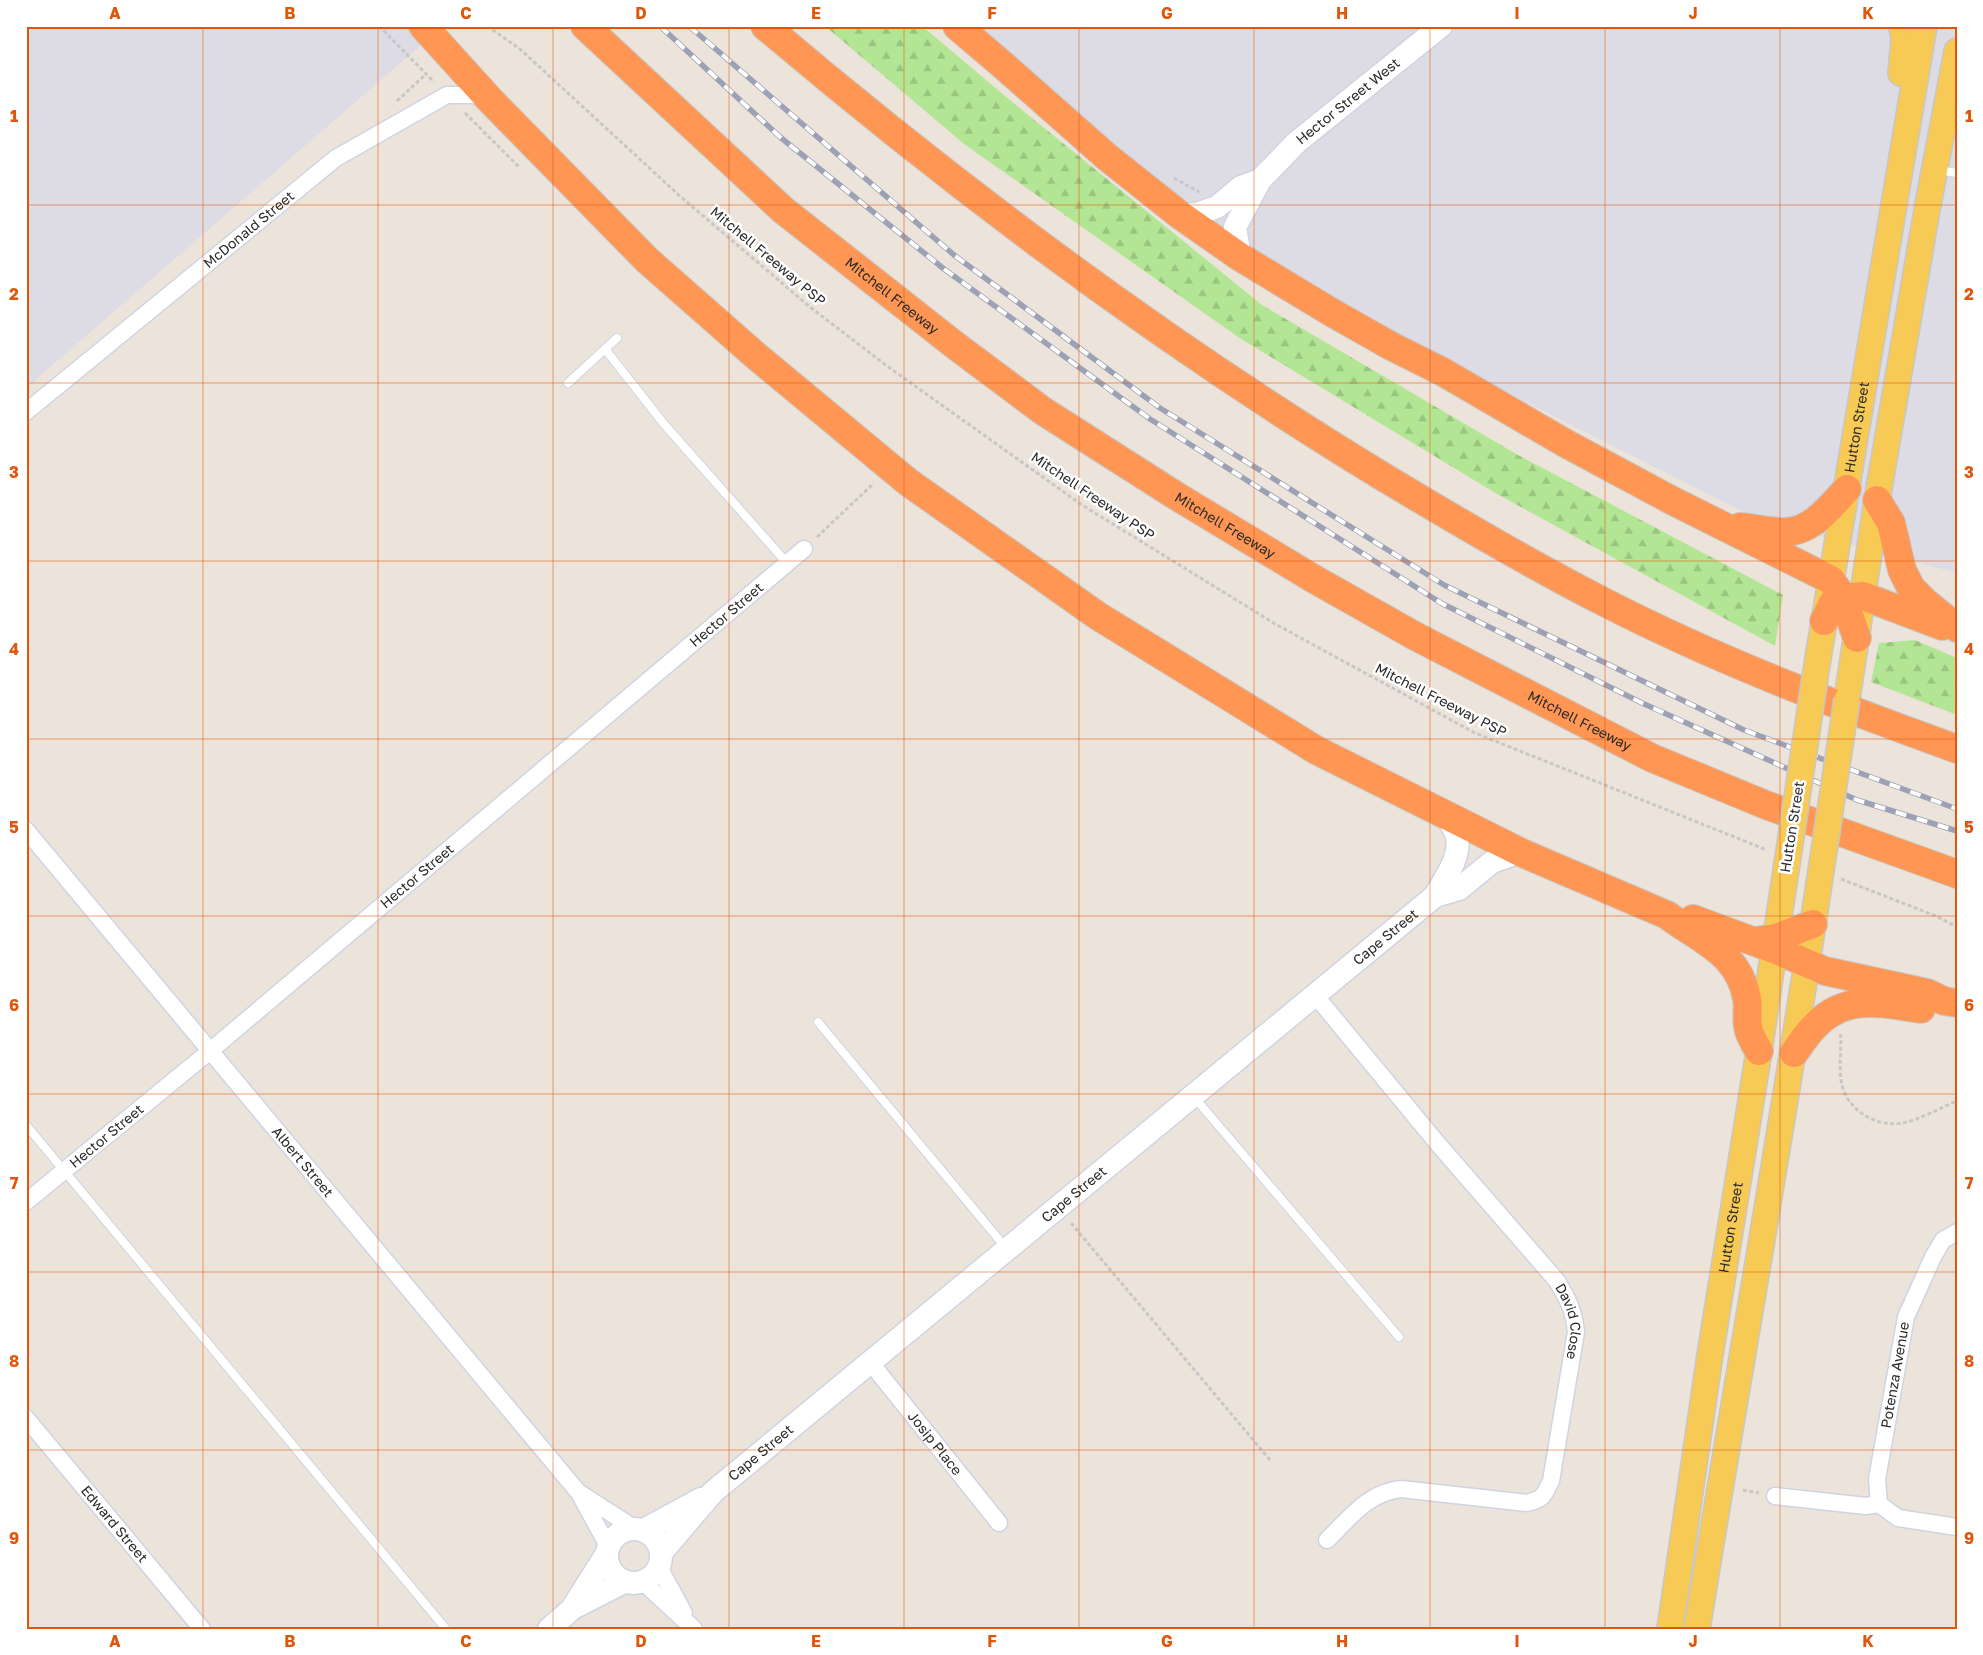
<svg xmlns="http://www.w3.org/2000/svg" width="1983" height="1655" font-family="'Golos Text',sans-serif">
	<defs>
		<pattern id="forest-firs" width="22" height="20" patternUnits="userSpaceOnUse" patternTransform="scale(1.25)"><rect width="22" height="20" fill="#b3e694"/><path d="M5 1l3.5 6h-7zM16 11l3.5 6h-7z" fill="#9ac580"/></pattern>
	</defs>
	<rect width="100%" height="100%" fill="#ece4da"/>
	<g fill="#dddbe4">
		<path d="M 26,26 L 443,26 L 26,388 Z"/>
		<path d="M 972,26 L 1957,26 L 1957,573 L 1759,520 L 1364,320 L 1262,258 L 1168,193 Z"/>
	</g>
	<g fill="url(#forest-firs)">
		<path d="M 825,26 L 922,26 L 1005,96 L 1262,305 L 1518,455 L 1783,595 L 1775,646 L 1497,494 L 1241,339 L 964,144 Z"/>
		<path d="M 1915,640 L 1957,658 L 1957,715 L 1871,682 L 1879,643 Z"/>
	</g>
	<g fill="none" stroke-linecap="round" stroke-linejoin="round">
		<g stroke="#cfd4e3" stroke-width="10">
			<g id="lane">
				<path d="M 1939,170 L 1957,173"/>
				<path d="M 617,338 L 605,349 L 664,424 L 787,563"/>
				<path d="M 568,383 L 605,349"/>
				<path d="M 818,1022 L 1006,1248"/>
				<path d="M 1194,1097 L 1399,1337"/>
				<path d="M 26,1125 L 446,1629"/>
			</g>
		</g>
		<g stroke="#cfd4e3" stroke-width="19">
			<g id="street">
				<path id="s1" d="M 26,412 L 336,158 L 447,95 L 474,95 L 488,100"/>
				<path id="s2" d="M 26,830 L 579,1493 L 608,1546"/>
				<path id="s3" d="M 1315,995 L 1438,1144 L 1557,1281 C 1568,1299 1574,1311 1576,1332 L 1551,1481 C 1544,1496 1543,1499 1527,1503 L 1401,1489 C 1367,1493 1351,1517 1327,1540"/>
				<path id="s4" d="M 26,1202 L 210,1051 L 804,549"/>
				<path d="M 1957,1232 L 1943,1240 L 1933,1257 L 1906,1317 L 1877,1479 L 1879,1504 L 1898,1518 L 1957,1527"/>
				<path id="s5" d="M 870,1362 L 999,1523"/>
				<path id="s6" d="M 26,1418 L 202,1629"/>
				<path d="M 581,1494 L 634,1528"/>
				<path d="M 1775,1496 L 1866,1506 L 1879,1504"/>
				<path d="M 659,1567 L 684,1613"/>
				<path d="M 643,1582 L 694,1629"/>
			</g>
		</g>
		<g stroke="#cfd4e3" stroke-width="25">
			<g id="secondary">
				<path d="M 1180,215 L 1197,214 L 1217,207 L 1241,187 L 1260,180"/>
				<path id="s7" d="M 1240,257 L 1235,227 L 1260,180 L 1297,142 L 1441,26"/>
				<path d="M 1435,896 L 1459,889 L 1492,862 L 1520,852"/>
				<circle cx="634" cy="1556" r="27"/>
				<path d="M 644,1530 L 701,1499"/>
				<path id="s8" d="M 661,1553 L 713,1492 L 1435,896 C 1444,880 1461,857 1457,838 C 1456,830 1450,823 1447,816"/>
				<path d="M 573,1607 L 606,1555"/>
				<path d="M 549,1629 L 573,1608 L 624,1582"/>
			</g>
		</g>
		<g stroke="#c7c7c7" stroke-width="28">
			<g id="primary">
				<path d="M 1901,73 L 1904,39 L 1902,26"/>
				<path id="s9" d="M 1818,658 L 1924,26"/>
				<path d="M 1847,699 L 1877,500 L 1927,210 L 1957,51"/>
				<path id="s10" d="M 1670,1629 L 1710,1355 L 1759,1051 L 1786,870"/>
				<path d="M 1697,1629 C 1737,1380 1782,1133 1819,884"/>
			</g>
		</g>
		<g stroke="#c7c7c7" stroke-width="30">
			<g id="highway">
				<path d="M 423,26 L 491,101 L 647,260 L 755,355 L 908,482 L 1098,616 L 1316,750 L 1520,852 L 1667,915 C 1700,940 1739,952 1747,999 C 1749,1008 1746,1018 1748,1027 C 1749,1035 1755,1044 1759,1051"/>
				<path id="s11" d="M 585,26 L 783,210 L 956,346 L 1043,411 L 1178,497 L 1314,579 L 1415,636 L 1652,758 L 1766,805 L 1957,874"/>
				<path d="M 765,26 C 974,203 1191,364 1427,503 C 1486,538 1545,572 1606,603 C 1719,661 1838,706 1957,749"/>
				<path d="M 957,26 L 1004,66 L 1107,157 L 1180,215 L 1240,257 L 1331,312 L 1391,346 L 1443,372 L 1565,443 L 1673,501 L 1831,580 L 1843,598 L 1857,638"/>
				<path d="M 1877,500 L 1891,523 L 1902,570 L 1911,588 L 1925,602 L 1957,628"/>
				<path d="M 1740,527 C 1754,528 1769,532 1783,532 C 1811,533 1830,507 1847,489"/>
				<path d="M 1824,621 L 1833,603 L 1843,598 L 1863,596 L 1942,626"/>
				<path d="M 1693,919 L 1774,949 L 1825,971 L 1927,993 L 1944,1001 L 1957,1003"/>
				<path d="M 1755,941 L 1776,938 L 1813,924"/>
				<path d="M 1794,1053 C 1800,1045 1806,1035 1813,1028 C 1845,993 1880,1003 1921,1009"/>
			</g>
		</g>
		<g stroke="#c7c7c7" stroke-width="3" stroke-dasharray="4 2.5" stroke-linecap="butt">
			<path d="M 379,26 L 434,82"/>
			<path d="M 487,26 L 520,49 L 681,197 L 810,307 L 887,366 L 1082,505 L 1277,625 L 1475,733 L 1767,850"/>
			<path d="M 397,101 L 426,74"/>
			<path d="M 465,113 L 519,167"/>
			<path d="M 1174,178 L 1199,192"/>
			<path d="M 817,537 L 874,483"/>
			<path d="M 1841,879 L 1936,916 L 1957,927"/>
			<path d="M 1840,1034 L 1841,1037 C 1841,1051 1839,1066 1841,1080 C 1845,1109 1875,1128 1903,1123 C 1921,1119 1940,1108 1957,1101"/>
			<path d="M 1071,1223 L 1270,1460"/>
			<path d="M 1743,1490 L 1759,1493"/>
		</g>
		<use href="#lane" stroke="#fff" stroke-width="8"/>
		<use href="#street" stroke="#fff" stroke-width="16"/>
		<use href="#secondary" stroke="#fff" stroke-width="22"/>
		<use href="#primary" stroke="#f6ca55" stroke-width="25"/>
		<use href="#highway" stroke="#ff9653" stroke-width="28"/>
		<g stroke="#9da1b5" stroke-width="5.5">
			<g id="rail">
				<path d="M 660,26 L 780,137 L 944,269 L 1150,419 L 1441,603 L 1642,703 L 1857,800 L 1957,831"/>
				<path d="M 689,26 L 954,255 L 1160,408 L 1444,585 L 1744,730 L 1957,809"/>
			</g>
		</g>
		<use href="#rail" stroke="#fff" stroke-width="4" stroke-dasharray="11" stroke-linecap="butt"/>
		<g stroke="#c7c7c7" stroke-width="28" stroke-linecap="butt">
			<g id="primary-bridge">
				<path d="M 1786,870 L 1818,658"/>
				<path d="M 1819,884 L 1847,699"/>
			</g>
		</g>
		<use href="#primary-bridge" stroke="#f6ca55" stroke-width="25"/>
	</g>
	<path fill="none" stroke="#de570d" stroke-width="1" stroke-opacity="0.55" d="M 203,26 L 203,1629M 378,26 L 378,1629M 553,26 L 553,1629M 729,26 L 729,1629M 904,26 L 904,1629M 1079,26 L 1079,1629M 1254,26 L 1254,1629M 1430,26 L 1430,1629M 1605,26 L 1605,1629M 1780,26 L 1780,1629M 26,205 L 1957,205M 26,383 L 1957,383M 26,561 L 1957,561M 26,739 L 1957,739M 26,916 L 1957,916M 26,1094 L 1957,1094M 26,1272 L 1957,1272M 26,1450 L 1957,1450"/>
	<g text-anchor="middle" stroke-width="5" stroke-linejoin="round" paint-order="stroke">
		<g font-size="14" fill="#292929" stroke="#fff">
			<text dy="5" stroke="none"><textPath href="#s7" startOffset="202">Hector Street West</textPath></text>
			<text dy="5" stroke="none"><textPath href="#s1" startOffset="288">McDonald Street</textPath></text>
			<text transform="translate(768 256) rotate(40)" y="5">Mitchell Freeway PSP</text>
			<text dy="5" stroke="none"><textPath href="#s11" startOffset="409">Mitchell Freeway</textPath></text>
			<text dy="5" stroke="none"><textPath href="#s9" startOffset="234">Hutton Street</textPath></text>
			<text transform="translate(1093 496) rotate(34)" y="5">Mitchell Freeway PSP</text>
			<text dy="5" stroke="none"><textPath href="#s11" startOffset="814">Mitchell Freeway</textPath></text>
			<text dy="5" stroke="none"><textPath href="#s4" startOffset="914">Hector Street</textPath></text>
			<text transform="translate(1441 700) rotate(27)" y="5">Mitchell Freeway PSP</text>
			<text dy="5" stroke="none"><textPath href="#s11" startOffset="1219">Mitchell Freeway</textPath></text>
			<text transform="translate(1792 827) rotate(-81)" y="5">Hutton Street</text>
			<text dy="5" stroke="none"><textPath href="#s4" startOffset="509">Hector Street</textPath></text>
			<text dy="5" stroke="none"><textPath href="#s8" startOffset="952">Cape Street</textPath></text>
			<text dy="5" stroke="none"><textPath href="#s4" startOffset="104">Hector Street</textPath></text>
			<text dy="5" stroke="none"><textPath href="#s2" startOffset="432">Albert Street</textPath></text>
			<text dy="5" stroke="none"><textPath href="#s8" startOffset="548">Cape Street</textPath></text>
			<text dy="5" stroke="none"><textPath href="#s10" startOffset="406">Hutton Street</textPath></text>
			<text dy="5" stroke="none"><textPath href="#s3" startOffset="418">David Close</textPath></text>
			<text transform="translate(1895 1375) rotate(-80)" y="5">Potenza Avenue</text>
			<text dy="5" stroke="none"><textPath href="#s5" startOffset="104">Josip Place</textPath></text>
			<text dy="5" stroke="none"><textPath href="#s8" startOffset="142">Cape Street</textPath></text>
			<text dy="5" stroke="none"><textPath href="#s6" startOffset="138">Edward Street</textPath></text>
		</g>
	</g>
	<rect width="1983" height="1655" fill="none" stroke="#ffffff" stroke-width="55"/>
	<rect x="28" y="28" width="1928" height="1600" fill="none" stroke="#de570d" stroke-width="2"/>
	<g font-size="16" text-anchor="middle" font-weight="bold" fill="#de570d">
		<text x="115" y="19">A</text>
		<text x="290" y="19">B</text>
		<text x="466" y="19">C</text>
		<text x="641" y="19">D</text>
		<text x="816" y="19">E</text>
		<text x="992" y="19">F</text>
		<text x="1167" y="19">G</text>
		<text x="1342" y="19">H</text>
		<text x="1517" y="19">I</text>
		<text x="1693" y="19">J</text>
		<text x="1868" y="19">K</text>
		<text x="14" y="122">1</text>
		<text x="1969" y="122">1</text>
		<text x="14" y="300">2</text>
		<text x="1969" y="300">2</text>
		<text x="14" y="478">3</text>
		<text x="1969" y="478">3</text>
		<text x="14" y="655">4</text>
		<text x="1969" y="655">4</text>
		<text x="14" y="833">5</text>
		<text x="1969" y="833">5</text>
		<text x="14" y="1011">6</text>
		<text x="1969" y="1011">6</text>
		<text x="14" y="1189">7</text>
		<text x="1969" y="1189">7</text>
		<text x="14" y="1367">8</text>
		<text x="1969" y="1367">8</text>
		<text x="14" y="1544">9</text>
		<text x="1969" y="1544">9</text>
		<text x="115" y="1647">A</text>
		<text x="290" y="1647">B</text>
		<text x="466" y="1647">C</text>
		<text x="641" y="1647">D</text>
		<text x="816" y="1647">E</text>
		<text x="992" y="1647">F</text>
		<text x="1167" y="1647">G</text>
		<text x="1342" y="1647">H</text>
		<text x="1517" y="1647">I</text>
		<text x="1693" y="1647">J</text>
		<text x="1868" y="1647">K</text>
	</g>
</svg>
